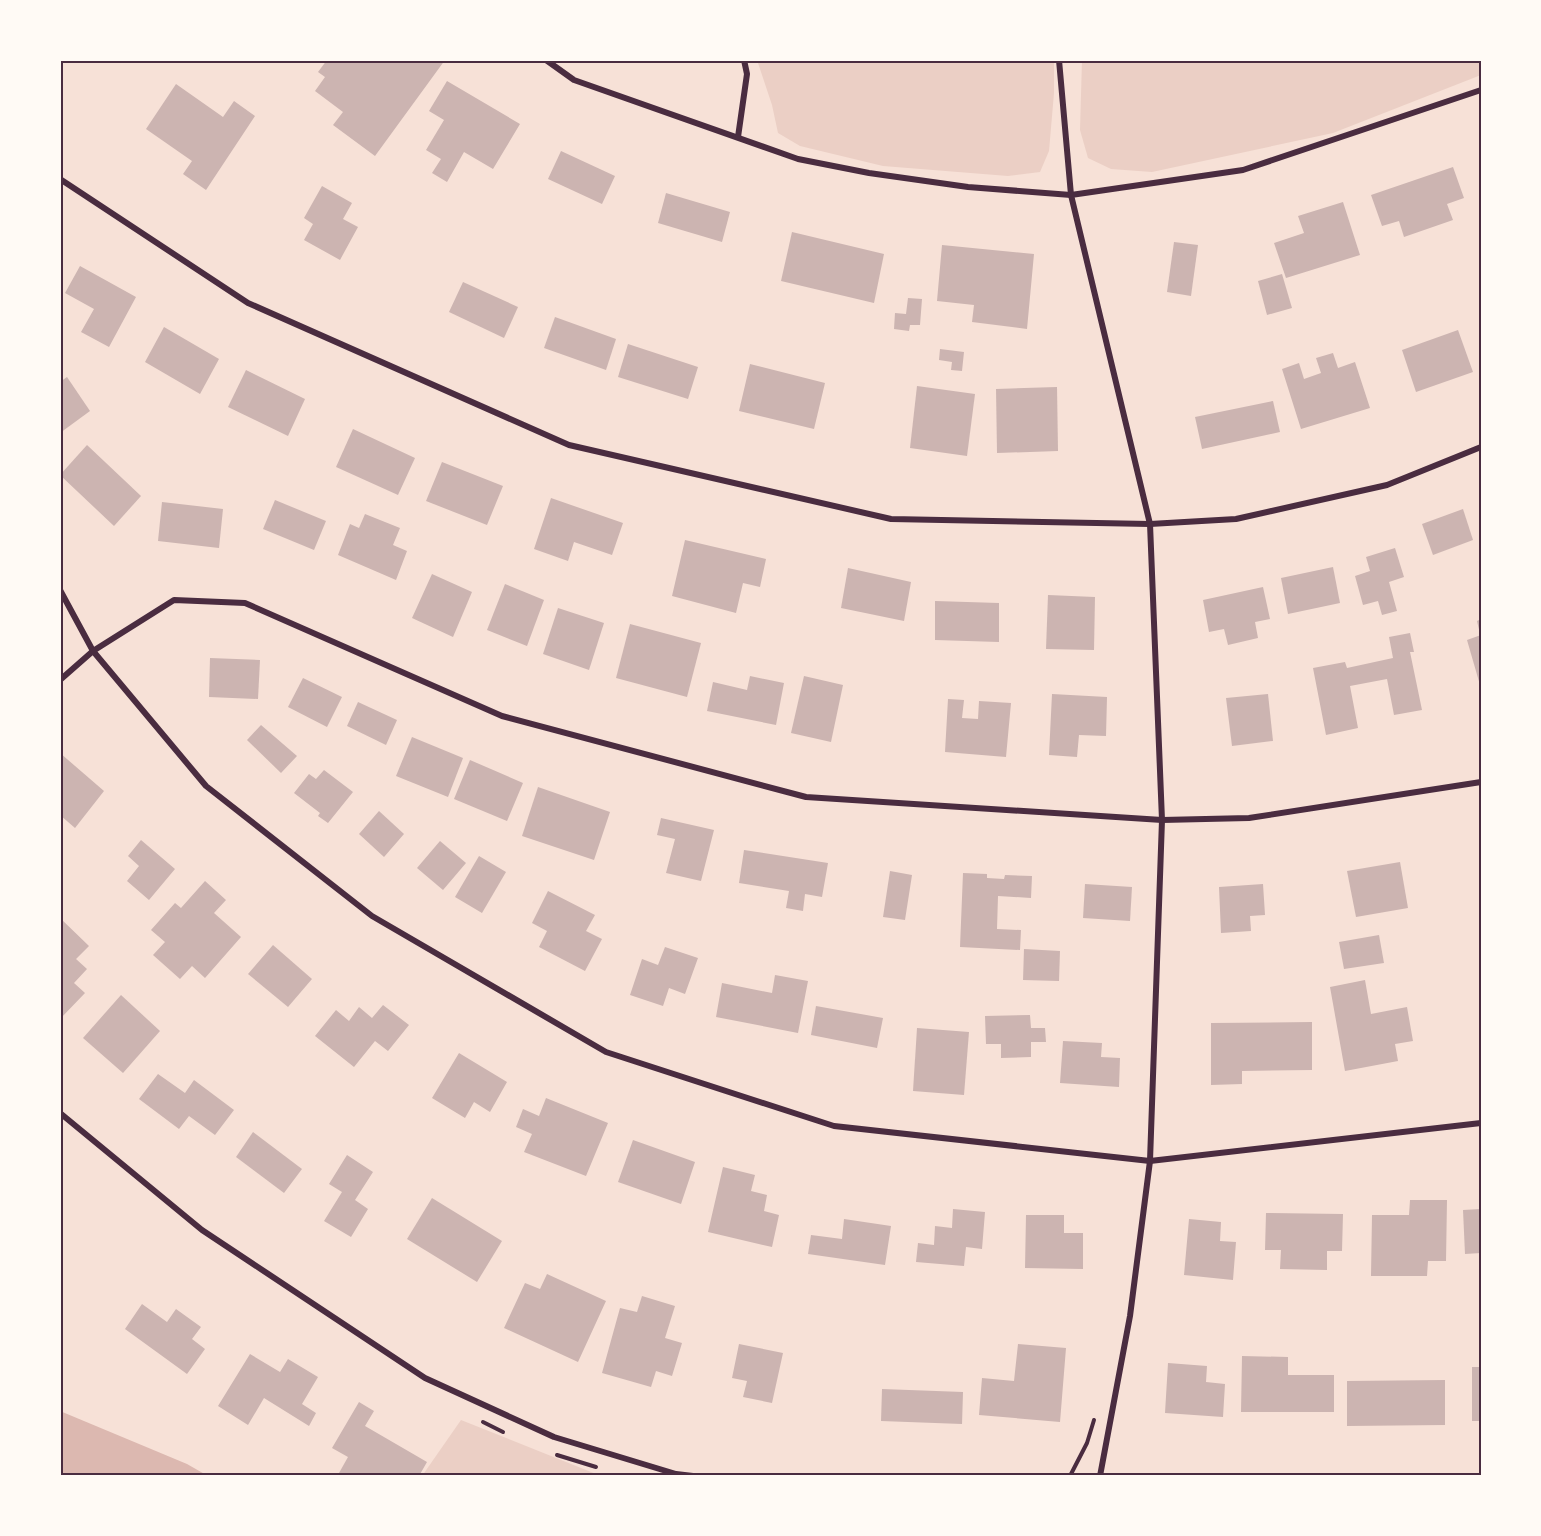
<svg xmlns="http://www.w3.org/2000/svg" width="1541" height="1536" font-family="Karla,sans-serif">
	<rect width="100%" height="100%" fill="#f7e1d7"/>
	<g fill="#ebcfc5">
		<path d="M 757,60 L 1054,60 L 1054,93 L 1049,151 L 1040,172 L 1008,176 L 883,166 L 800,146 L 778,133 L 772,105 Z"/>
		<path d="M 1082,60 L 1481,60 L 1481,75 L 1333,133 L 1152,172 L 1111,169 L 1088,158 L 1080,130 Z"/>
		<path d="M 461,1420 L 601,1476 L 422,1476 Z"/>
	</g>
	<path fill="#dcb8b0" d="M 60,1411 L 187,1464 L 208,1476 L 60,1476 Z"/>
	<g fill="#ccb4b1">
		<path d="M 327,60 L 445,60 L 375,156 L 333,125 L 343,112 L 315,91 L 325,77 L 318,72 Z"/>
		<path d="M 447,81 L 520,124 L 493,169 L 464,152 L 447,182 L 432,173 L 441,159 L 426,150 L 444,120 L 429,111 Z"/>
		<path d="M 176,84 L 223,117 L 234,101 L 255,116 L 206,190 L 183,174 L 192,161 L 146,129 Z"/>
		<path d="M 561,151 L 615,176 L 602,204 L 548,179 Z"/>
		<path d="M 1453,167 L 1464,198 L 1447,204 L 1453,220 L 1404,237 L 1399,221 L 1382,226 L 1371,195 Z"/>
		<path d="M 322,186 L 352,203 L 343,219 L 358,227 L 340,260 L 304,240 L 313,224 L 304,218 Z"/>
		<path d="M 666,193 L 730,212 L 722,242 L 658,223 Z"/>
		<path d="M 1343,202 L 1360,255 L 1286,278 L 1274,243 L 1304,233 L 1298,216 Z"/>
		<path d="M 792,232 L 884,254 L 874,303 L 781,281 Z"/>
		<path d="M 1174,242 L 1198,245 L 1191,296 L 1167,292 Z"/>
		<path d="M 942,245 L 1034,254 L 1027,329 L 972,322 L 974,305 L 937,301 Z"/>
		<path d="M 80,266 L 136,297 L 109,347 L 81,332 L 94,309 L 65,293 Z"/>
		<path d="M 1282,274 L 1292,308 L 1267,315 L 1258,281 Z"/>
		<path d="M 463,282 L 518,307 L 504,338 L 449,312 Z"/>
		<path d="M 908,298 L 922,299 L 920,325 L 910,325 L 909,331 L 894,329 L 895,313 L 906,314 Z"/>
		<path d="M 555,317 L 616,339 L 606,370 L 544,348 Z"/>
		<path d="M 164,327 L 219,359 L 200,394 L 145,362 Z"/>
		<path d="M 1458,330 L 1473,372 L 1416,392 L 1402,350 Z"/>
		<path d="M 628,344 L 698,367 L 688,399 L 618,377 Z"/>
		<path d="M 940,349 L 964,352 L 962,371 L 951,370 L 952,362 L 939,360 Z"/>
		<path d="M 1333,353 L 1338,368 L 1355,362 L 1370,408 L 1301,429 L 1282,369 L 1299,363 L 1304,379 L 1321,373 L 1316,358 Z"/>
		<path d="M 750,364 L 825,383 L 814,429 L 739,411 Z"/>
		<path d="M 246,370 L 305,399 L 288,436 L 228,407 Z"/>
		<path d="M 67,377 L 90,411 L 60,433 L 60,382 Z"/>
		<path d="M 917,386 L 975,394 L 967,456 L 910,448 Z"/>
		<path d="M 1057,387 L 1058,451 L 997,453 L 996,389 Z"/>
		<path d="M 1273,401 L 1280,432 L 1202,449 L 1195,417 Z"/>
		<path d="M 353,429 L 415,458 L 398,495 L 336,467 Z"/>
		<path d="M 87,445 L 141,496 L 114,526 L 60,475 Z"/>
		<path d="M 442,462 L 503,486 L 487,525 L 426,501 Z"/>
		<path d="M 551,498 L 623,523 L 612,555 L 574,542 L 568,561 L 534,549 Z"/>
		<path d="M 275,500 L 326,521 L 314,550 L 263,529 Z"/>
		<path d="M 162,502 L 223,509 L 219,548 L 158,541 Z"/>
		<path d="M 1463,509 L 1473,540 L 1433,555 L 1422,524 Z"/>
		<path d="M 365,514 L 400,528 L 393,545 L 407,551 L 396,580 L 338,555 L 350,524 L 359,528 Z"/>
		<path d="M 685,540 L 766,559 L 760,587 L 743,583 L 736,613 L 672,596 Z"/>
		<path d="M 1395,548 L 1404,577 L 1389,582 L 1397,611 L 1382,615 L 1378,601 L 1363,605 L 1355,576 L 1370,571 L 1366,557 Z"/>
		<path d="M 1333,567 L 1340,603 L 1288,614 L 1281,578 Z"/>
		<path d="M 848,568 L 911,582 L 904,621 L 841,608 Z"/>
		<path d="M 432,574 L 472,592 L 453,637 L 412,618 Z"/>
		<path d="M 505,584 L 544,600 L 527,646 L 487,630 Z"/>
		<path d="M 1263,587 L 1270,619 L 1255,622 L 1258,638 L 1228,645 L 1224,629 L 1209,632 L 1203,600 Z"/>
		<path d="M 1048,595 L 1095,597 L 1094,650 L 1046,649 Z"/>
		<path d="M 935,601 L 999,603 L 999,642 L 935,640 Z"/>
		<path d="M 558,608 L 604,623 L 589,670 L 543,654 Z"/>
		<path d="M 1481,619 L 1481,634 L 1480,634 L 1477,621 Z"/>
		<path d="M 630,624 L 701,643 L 687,697 L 616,678 Z"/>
		<path d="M 1410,633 L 1414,652 L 1410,652 L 1422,710 L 1394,715 L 1387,679 L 1350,686 L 1358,728 L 1326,735 L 1313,668 L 1345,662 L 1347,668 L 1393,658 L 1389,637 Z"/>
		<path d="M 1481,635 L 1481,685 L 1480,685 L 1467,640 Z"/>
		<path d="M 210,658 L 260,660 L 258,699 L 209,697 Z"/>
		<path d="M 750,676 L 784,683 L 776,725 L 707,711 L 713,682 L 747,690 Z"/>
		<path d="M 804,676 L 843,685 L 831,742 L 791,733 Z"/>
		<path d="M 303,678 L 342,697 L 327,727 L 288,707 Z"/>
		<path d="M 1052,694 L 1107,697 L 1106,736 L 1079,735 L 1077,757 L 1049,755 Z"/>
		<path d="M 1268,694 L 1273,741 L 1232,746 L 1226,698 Z"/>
		<path d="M 948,699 L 964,700 L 962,718 L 978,719 L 979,701 L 1011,703 L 1006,757 L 945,752 Z"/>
		<path d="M 358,702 L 397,720 L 386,745 L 347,726 Z"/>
		<path d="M 261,725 L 297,756 L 281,773 L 247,740 Z"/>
		<path d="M 412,737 L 463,758 L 448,797 L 396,776 Z"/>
		<path d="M 60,753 L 104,791 L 75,828 L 60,815 Z"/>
		<path d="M 470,760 L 523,783 L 507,821 L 454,799 Z"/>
		<path d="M 324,770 L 353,792 L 328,823 L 318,816 L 320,813 L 294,793 L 309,774 L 316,779 Z"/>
		<path d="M 538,787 L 610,812 L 594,860 L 522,836 Z"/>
		<path d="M 379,811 L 404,834 L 384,857 L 359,834 Z"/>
		<path d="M 661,818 L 714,830 L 701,881 L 666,873 L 675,839 L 657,835 Z"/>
		<path d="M 141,840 L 175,869 L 149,900 L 127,881 L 139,866 L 128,856 Z"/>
		<path d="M 440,841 L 466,863 L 443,890 L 417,868 Z"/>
		<path d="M 744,850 L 828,863 L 822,897 L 805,894 L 803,911 L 786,908 L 789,891 L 739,883 Z"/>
		<path d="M 479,856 L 506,872 L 482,913 L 455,897 Z"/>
		<path d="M 1400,862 L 1408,908 L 1356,917 L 1347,871 Z"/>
		<path d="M 890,871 L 912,875 L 905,920 L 883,917 Z"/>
		<path d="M 963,873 L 987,874 L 987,878 L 1004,879 L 1005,875 L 1032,876 L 1031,898 L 998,896 L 997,929 L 1021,930 L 1020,950 L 960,947 Z"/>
		<path d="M 205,881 L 226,900 L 214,913 L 241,937 L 205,978 L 192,966 L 180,979 L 153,955 L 165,942 L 151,930 L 175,903 L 181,908 Z"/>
		<path d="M 1085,884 L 1132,887 L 1130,921 L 1083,918 Z"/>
		<path d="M 1263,884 L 1265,915 L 1250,916 L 1251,931 L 1221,933 L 1219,887 Z"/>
		<path d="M 548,891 L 595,915 L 586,931 L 602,939 L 585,971 L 539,947 L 547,931 L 532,923 Z"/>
		<path d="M 60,918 L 89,946 L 76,959 L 87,969 L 74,983 L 85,993 L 60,1019 Z"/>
		<path d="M 1379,935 L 1384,963 L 1344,969 L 1339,942 Z"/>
		<path d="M 273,945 L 312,979 L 288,1007 L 248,974 Z"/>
		<path d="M 665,947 L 698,958 L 685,994 L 669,988 L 663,1006 L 630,995 L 642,959 L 658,965 Z"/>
		<path d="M 1024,949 L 1060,951 L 1059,981 L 1023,980 Z"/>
		<path d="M 775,975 L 808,981 L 798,1033 L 716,1017 L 722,983 L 772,993 Z"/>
		<path d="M 1365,980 L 1371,1014 L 1407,1007 L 1413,1041 L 1395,1044 L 1398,1061 L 1345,1071 L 1330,987 Z"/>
		<path d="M 121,995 L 160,1031 L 123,1073 L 83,1038 Z"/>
		<path d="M 383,1005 L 409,1025 L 388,1051 L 375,1041 L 354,1067 L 315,1036 L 336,1010 L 349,1021 L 359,1007 L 372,1018 Z"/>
		<path d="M 816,1006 L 883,1018 L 877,1048 L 811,1035 Z"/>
		<path d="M 1030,1015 L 1031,1028 L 1045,1028 L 1046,1042 L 1031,1042 L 1031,1057 L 1001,1058 L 1001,1044 L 986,1044 L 985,1016 Z"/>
		<path d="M 1312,1022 L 1312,1070 L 1242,1071 L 1242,1084 L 1211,1085 L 1211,1023 Z"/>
		<path d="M 917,1028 L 969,1032 L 964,1095 L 913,1091 Z"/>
		<path d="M 1063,1041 L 1102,1043 L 1101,1057 L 1120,1058 L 1119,1087 L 1060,1083 Z"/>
		<path d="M 459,1053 L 507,1082 L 490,1112 L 474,1102 L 465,1118 L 432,1098 Z"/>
		<path d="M 158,1074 L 185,1093 L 194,1080 L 234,1110 L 215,1135 L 189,1116 L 179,1129 L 139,1099 Z"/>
		<path d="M 546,1098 L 608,1123 L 586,1176 L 524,1152 L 532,1134 L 516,1127 L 523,1109 L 539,1116 Z"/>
		<path d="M 253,1132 L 302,1169 L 284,1193 L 236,1157 Z"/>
		<path d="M 633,1140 L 695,1162 L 681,1204 L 618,1182 Z"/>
		<path d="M 347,1155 L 373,1172 L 355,1200 L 368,1209 L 351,1237 L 324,1221 L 342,1192 L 329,1184 Z"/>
		<path d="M 723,1167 L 755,1175 L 751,1191 L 767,1195 L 764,1211 L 779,1215 L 772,1247 L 708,1232 Z"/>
		<path d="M 432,1198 L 502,1241 L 477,1282 L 407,1239 Z"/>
		<path d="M 1410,1200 L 1447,1200 L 1446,1261 L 1428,1261 L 1427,1276 L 1371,1276 L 1372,1215 L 1409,1215 Z"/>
		<path d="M 953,1209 L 985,1212 L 982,1249 L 966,1247 L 964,1266 L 916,1262 L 918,1243 L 934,1245 L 935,1226 L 952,1228 Z"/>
		<path d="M 1481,1209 L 1481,1253 L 1465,1254 L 1463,1210 Z"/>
		<path d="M 1266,1213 L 1343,1214 L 1342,1251 L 1327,1251 L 1327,1270 L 1280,1269 L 1281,1250 L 1265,1250 Z"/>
		<path d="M 1026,1215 L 1064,1215 L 1064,1233 L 1083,1233 L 1083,1269 L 1025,1268 Z"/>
		<path d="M 844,1219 L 891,1226 L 885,1265 L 808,1254 L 811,1235 L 842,1239 Z"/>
		<path d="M 1189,1219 L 1221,1222 L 1220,1241 L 1236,1242 L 1233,1280 L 1184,1275 Z"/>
		<path d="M 547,1274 L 606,1301 L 578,1362 L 504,1328 L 525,1283 L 540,1289 Z"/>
		<path d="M 642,1296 L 675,1306 L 665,1338 L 682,1343 L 672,1376 L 656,1371 L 651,1387 L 602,1373 L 620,1308 L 637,1312 Z"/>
		<path d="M 142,1304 L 167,1322 L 176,1309 L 201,1327 L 192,1339 L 205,1349 L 187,1374 L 125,1329 Z"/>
		<path d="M 739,1344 L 783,1353 L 772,1403 L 743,1397 L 747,1381 L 732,1378 Z"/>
		<path d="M 1018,1344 L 1066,1348 L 1060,1422 L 979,1415 L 982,1378 L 1014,1381 Z"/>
		<path d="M 250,1354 L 280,1372 L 288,1359 L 318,1377 L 302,1404 L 316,1413 L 309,1426 L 264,1398 L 248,1425 L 218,1406 Z"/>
		<path d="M 1242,1356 L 1288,1357 L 1288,1375 L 1334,1375 L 1334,1412 L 1241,1412 Z"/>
		<path d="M 1168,1363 L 1207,1366 L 1206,1382 L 1225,1384 L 1223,1417 L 1165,1413 Z"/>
		<rect x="1472" y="1367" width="9" height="54"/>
		<path d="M 1445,1380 L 1445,1425 L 1347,1426 L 1347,1381 Z"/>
		<path d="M 882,1389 L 963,1392 L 962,1424 L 881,1421 Z"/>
		<path d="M 359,1402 L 374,1411 L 365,1426 L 427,1462 L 419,1476 L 345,1476 L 339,1473 L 348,1457 L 332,1448 Z"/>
	</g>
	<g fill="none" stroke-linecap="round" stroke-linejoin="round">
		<g stroke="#4a2c40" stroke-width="4">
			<path d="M 483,1422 L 503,1432"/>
			<path d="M 557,1455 L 596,1467"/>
			<path d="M 1070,1476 L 1087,1443 L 1094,1420"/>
		</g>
		<g stroke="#4a2c40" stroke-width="6">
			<path d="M 546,60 L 574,80 L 798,159 L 869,173 L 968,187 L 1071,195 L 1243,170 L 1481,90"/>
			<path d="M 1059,60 L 1071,195 L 1150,524 L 1162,820 L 1150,1161 L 1130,1316 L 1100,1476"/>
			<path d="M 738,137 L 747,74 L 744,60"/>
			<path d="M 60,179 L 248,303 L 569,445 L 891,519 L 1150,524 L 1236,519 L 1387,485 L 1481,447"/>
			<path d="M 60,590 L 93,651 L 206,786 L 372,916 L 606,1052 L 834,1126 L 1150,1161 L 1481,1123"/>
			<path d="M 60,680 L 93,651 L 174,600 L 245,603 L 502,716 L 806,797 L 1162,820 L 1249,818 L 1481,782"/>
			<path d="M 60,1113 L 202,1230 L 425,1378 L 554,1437 L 676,1474 L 693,1476"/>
		</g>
	</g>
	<rect width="1541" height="1536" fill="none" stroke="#fffaf5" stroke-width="123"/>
	<rect x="62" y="62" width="1418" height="1412" fill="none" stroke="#4a2c40" stroke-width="2"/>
</svg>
